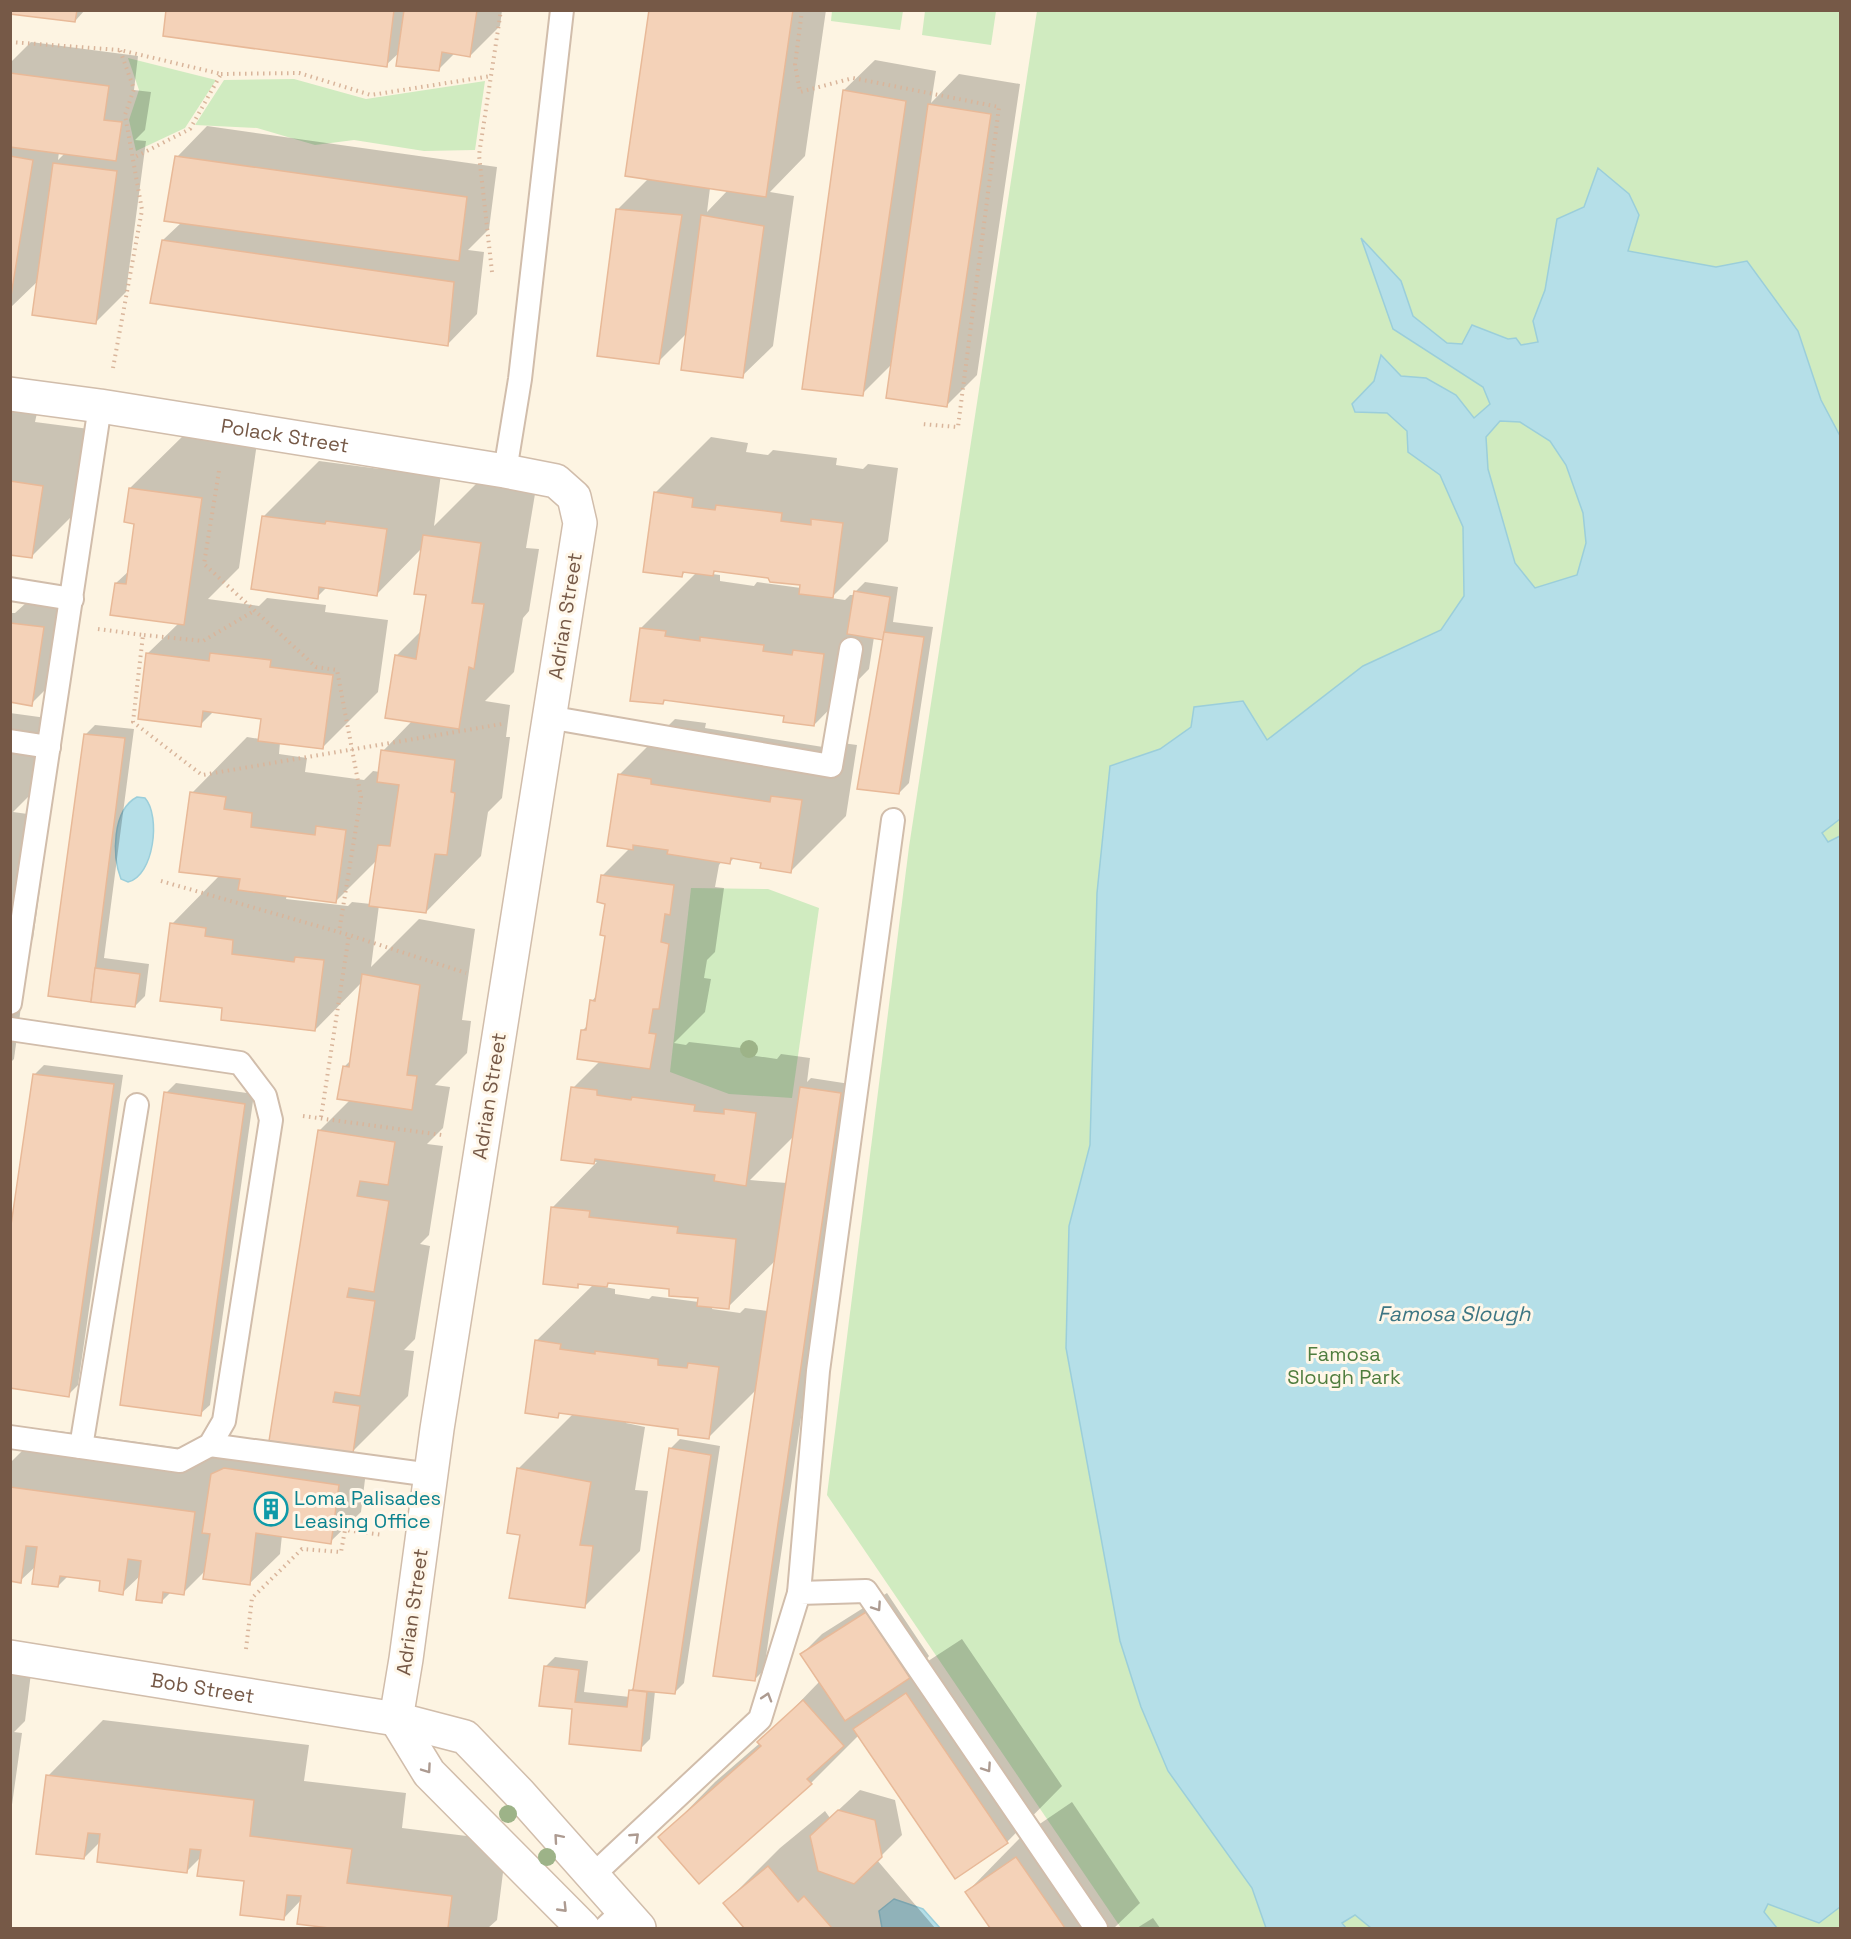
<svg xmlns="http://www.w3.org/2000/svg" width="1851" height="1939" font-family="'Space Grotesk',sans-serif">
	<rect width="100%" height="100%" fill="#fdf4e2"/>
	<g fill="#d0ebc0">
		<path d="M 832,11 L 903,11 L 900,30 L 831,21 Z"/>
		<path d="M 925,11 L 996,11 L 991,45 L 922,35 Z"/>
		<path d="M 1037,11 L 1840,11 L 1840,1928 L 1121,1928 L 827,1495 L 909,847 Z"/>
		<path d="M 128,58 L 216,80 L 185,128 L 136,151 L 129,120 L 139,90 Z"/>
		<path d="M 294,79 L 366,99 L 485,81 L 475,150 L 424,151 L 354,140 L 315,145 L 257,128 L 195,125 L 224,80 Z"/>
		<path d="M 691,888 L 768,889 L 819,908 L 792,1098 L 729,1094 L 670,1072 Z"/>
	</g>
	<g fill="#b5dfe8" stroke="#9bceda" stroke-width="1.5" fill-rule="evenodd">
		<path d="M 1598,168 L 1629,194 L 1639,215 L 1628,251 L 1716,267 L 1747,261 L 1798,331 L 1821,400 L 1840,436 L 1840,819 L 1822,833 L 1828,842 L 1840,836 L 1840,1907 L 1819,1923 L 1768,1904 L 1764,1912 L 1777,1928 L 1371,1928 L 1355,1915 L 1342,1923 L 1346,1928 L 1266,1928 L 1252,1888 L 1168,1771 L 1141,1707 L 1120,1641 L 1066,1348 L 1069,1226 L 1090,1145 L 1097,893 L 1110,766 L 1160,749 L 1191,727 L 1194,707 L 1243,701 L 1267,740 L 1363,666 L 1441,630 L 1464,596 L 1463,527 L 1440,475 L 1408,452 L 1407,431 L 1387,413 L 1355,412 L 1352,404 L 1374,381 L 1381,355 L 1401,376 L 1426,378 L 1456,395 L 1474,418 L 1490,404 L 1483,387 L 1393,329 L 1361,238 L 1401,281 L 1413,316 L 1447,343 L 1462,344 L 1472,325 L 1508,339 L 1516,338 L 1521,345 L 1538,342 L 1533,321 L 1545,290 L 1557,219 L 1584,207 ZM 1500,421 L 1520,422 L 1550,441 L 1566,465 L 1583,513 L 1586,543 L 1577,575 L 1535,588 L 1515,563 L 1488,469 L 1486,437 Z"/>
		<path d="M 137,797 L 145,798 C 161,816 154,876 128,882 L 121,879 C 112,856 112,810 137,797 Z"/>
		<path d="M 894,1899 L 923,1909 L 940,1928 L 882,1928 L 879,1911 Z"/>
	</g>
	<g fill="#0003" fill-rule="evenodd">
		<path d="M 10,10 L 85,10 L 75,21 Z"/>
		<path d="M 167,10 L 502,10 L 500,26 L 470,56 L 455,53 L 439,69 L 400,52 L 386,65 Z"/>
		<path d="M 651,10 L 826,10 L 805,156 L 770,192 L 794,196 L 773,346 L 742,376 L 687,333 L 658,362 L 618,209 L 649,178 ZM 710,188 L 728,190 L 707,212 Z"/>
		<path d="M 31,42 L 138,56 L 134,90 L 151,92 L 145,130 L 135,140 L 146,141 L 126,292 L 96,322 L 38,281 L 10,308 L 10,63 ZM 59,152 L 65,153 L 58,160 Z"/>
		<path d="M 875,60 L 936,71 L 931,103 L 959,74 L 1020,84 L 977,375 L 947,405 L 892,364 L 862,394 L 844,90 Z"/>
		<path d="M 207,126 L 497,167 L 489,229 L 468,250 L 484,252 L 477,314 L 447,345 L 163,240 L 182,222 L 177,157 Z"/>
		<path d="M 10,409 L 37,413 L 35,422 L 97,430 L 87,501 L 31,557 L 10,554 Z"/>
		<path d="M 186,433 L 257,443 L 239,568 L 208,599 L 259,606 L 267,598 L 326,605 L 325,612 L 388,620 L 378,692 L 323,747 L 280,742 L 279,754 L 307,758 L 305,772 L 364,780 L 373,771 L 380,772 L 383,751 L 412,721 L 396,656 L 422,630 L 427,594 L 422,548 L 377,594 L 327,587 L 317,597 L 264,516 L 319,461 L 380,469 L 383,466 L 441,474 L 434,526 L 480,480 L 536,488 L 526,548 L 539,549 L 529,611 L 523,618 L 514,672 L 485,701 L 510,705 L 506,737 L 510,737 L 502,798 L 488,812 L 481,856 L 426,912 L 379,905 L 371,967 L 419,919 L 475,929 L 462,1020 L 471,1021 L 467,1053 L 435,1085 L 450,1087 L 443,1128 L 427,1144 L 443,1146 L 429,1235 L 420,1244 L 430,1246 L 415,1339 L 404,1350 L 414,1351 L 408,1396 L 351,1453 L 368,1455 L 361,1512 L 330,1542 L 282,1535 L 280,1554 L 249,1584 L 206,1570 L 183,1593 L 171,1592 L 161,1602 L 141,1575 L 122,1593 L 102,1580 L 68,1576 L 58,1586 L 36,1566 L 20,1581 L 10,1580 L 10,1463 L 44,1429 L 233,1455 L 243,1444 L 255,1439 L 270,1441 L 319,1131 L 351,1099 L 344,1067 L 351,1060 L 362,982 L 315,1030 L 224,1007 L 172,924 L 220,875 L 192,793 L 247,737 L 260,739 L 263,718 L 214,711 L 200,725 L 147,654 L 179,623 L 116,583 L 129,571 L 136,523 L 130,488 ZM 377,860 L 371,904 L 352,902 L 348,906 L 286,899 L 287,895 L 335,902 Z"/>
		<path d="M 711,437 L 748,443 L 746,452 L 768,455 L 773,450 L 837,458 L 836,465 L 863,469 L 868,464 L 898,468 L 888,541 L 831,598 L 845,600 L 850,595 L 854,595 L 855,592 L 865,582 L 898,587 L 893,622 L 933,627 L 909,783 L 899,793 L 884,638 L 874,637 L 869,669 L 814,725 L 785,715 L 666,699 L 663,703 L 641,628 L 697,572 L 686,571 L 682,575 L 655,493 ZM 717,570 L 770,577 L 802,584 L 801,588 L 757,582 L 754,586 L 720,581 L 720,575 L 712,574 Z"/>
		<path d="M 26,603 L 63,607 L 51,684 L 31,704 L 10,701 L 10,613 L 15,613 Z"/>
		<path d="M 10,713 L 54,719 L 46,779 L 13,812 L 50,817 L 33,939 L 10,962 Z"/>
		<path d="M 675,719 L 706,723 L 705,728 L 823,747 L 828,741 L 857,745 L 846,816 L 790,872 L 763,862 L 735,857 L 730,862 L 722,861 L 719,865 L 715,887 L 724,888 L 715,952 L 707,960 L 704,978 L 711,979 L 705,1012 L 674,1043 L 686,1045 L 689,1042 L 750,1049 L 749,1055 L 777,1059 L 781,1054 L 810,1058 L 807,1082 L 811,1078 L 850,1084 L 764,1670 L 754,1680 L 757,1389 L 708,1438 L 680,1428 L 627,1421 L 626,1423 L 645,1427 L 635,1490 L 648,1491 L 640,1551 L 584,1607 L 522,1534 L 518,1469 L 573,1414 L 561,1412 L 557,1416 L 536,1341 L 594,1284 L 581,1283 L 577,1287 L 553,1207 L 597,1162 L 563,1158 L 573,1088 L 600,1061 L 583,1030 L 588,1025 L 592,1001 L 597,995 L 606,934 L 607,902 L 603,875 L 630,848 L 620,774 ZM 794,1136 L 787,1183 L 750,1180 ZM 776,1260 L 768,1311 L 745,1308 L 740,1313 L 712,1309 L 713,1306 L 728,1307 ZM 611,1281 L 671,1288 L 699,1297 L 699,1302 L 652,1296 L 649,1299 L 615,1294 L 615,1289 L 605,1287 Z"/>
		<path d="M 95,725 L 134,729 L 104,958 L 149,964 L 145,996 L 135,1006 L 50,995 L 85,735 Z"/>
		<path d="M 10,997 L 22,999 L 14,1059 L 10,1063 Z"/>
		<path d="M 44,1065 L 123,1075 L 78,1385 L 68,1395 L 35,1074 Z"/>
		<path d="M 176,1083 L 254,1094 L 210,1405 L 200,1414 L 166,1093 Z"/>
		<path d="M 680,1439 L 720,1446 L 684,1683 L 674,1693 L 655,1691 L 650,1739 L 640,1749 L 573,1708 L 545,1667 L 555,1657 L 588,1661 L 584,1692 L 630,1697 L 630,1691 L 635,1686 L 670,1449 Z"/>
		<path d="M 887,1593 L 929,1656 L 922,1665 L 962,1639 L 1062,1786 L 1007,1842 L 859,1735 L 811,1783 L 660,1838 L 715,1782 L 760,1743 L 820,1681 L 802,1654 L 822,1634 Z"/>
		<path d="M 10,1671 L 31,1673 L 25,1721 L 14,1732 L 22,1733 L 10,1819 Z"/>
		<path d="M 103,1720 L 309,1745 L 304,1781 L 406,1793 L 402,1828 L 507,1841 L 497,1920 L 488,1928 L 340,1928 L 299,1923 L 302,1899 L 284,1918 L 245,1880 L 201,1857 L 187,1871 L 101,1841 L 84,1858 L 48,1776 Z"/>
		<path d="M 860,1790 L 895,1800 L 902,1835 L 877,1860 L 935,1928 L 746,1928 L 725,1903 L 780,1848 L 825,1811 L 830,1818 Z"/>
		<path d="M 1072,1802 L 1140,1903 L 1114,1928 L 991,1928 L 967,1892 L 1022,1836 Z"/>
		<path d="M 1153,1918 L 1160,1928 L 1137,1928 Z"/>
	</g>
	<g fill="#f4d2b8" stroke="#e8b998" stroke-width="1.5">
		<path d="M 10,10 L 77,10 L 75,22 L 10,14 Z"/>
		<path d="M 166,10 L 394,10 L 387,67 L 163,36 Z"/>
		<path d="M 404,10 L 477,10 L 470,57 L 442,52 L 439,71 L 396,66 Z"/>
		<path d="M 649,10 L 793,10 L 766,197 L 625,176 Z"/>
		<path d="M 10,73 L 109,86 L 104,120 L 122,122 L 116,161 L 10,147 Z"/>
		<path d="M 843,90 L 906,101 L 863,396 L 802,389 Z"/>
		<path d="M 928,104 L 991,114 L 947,407 L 886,398 Z"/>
		<path d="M 10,156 L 33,160 L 10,302 Z"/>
		<path d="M 175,156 L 467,197 L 459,261 L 164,221 Z"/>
		<path d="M 53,163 L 117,171 L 96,324 L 32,315 Z"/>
		<path d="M 616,209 L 682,215 L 659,364 L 597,356 Z"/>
		<path d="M 701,215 L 764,226 L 743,378 L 681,370 Z"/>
		<path d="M 162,240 L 454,282 L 448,346 L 150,303 Z"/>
		<path d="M 10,481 L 43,486 L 32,558 L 10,555 Z"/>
		<path d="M 129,488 L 202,498 L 184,625 L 110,615 L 115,583 L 126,584 L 134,524 L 124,522 Z"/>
		<path d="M 654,492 L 693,498 L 692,507 L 715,510 L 716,505 L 782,513 L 781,521 L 811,525 L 811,519 L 843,523 L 833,598 L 799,594 L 800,585 L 770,582 L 768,578 L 714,571 L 713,576 L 683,572 L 682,577 L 643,572 Z"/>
		<path d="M 262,516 L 325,524 L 326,521 L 387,529 L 377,596 L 319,587 L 318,599 L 251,589 Z"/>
		<path d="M 423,535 L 481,543 L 472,603 L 484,604 L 474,669 L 469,667 L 459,729 L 385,718 L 395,655 L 416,659 L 426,595 L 414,594 Z"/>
		<path d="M 854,591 L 890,597 L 883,640 L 847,634 Z"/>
		<path d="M 10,623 L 44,627 L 32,706 L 10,702 Z"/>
		<path d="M 640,628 L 666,631 L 665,636 L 700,641 L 700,637 L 764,645 L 763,651 L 792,655 L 793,650 L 824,654 L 814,726 L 783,722 L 784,716 L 664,700 L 663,704 L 630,701 Z"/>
		<path d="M 884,632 L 924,637 L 899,794 L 857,789 Z"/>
		<path d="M 146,653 L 209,661 L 210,653 L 271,660 L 270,667 L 333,675 L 323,749 L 258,741 L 261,719 L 203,711 L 201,727 L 138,719 Z"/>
		<path d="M 84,734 L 125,738 L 91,1002 L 48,996 Z"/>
		<path d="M 381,750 L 455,760 L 451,792 L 455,793 L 447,855 L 435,854 L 426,913 L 369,906 L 378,845 L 390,846 L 399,785 L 377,782 Z"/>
		<path d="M 618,774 L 651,779 L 651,784 L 770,802 L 771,796 L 802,800 L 791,873 L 760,868 L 761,863 L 731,858 L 730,864 L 667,854 L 668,850 L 633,845 L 633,850 L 607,846 Z"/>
		<path d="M 190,792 L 226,797 L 224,809 L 252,813 L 251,827 L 315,835 L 316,826 L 346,830 L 336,903 L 238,890 L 240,879 L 179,872 Z"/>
		<path d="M 601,875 L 674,885 L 670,915 L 665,914 L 661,942 L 669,944 L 659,1009 L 653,1009 L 649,1033 L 656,1034 L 650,1069 L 577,1059 L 581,1030 L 586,1030 L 590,1000 L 595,1001 L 605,936 L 600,935 L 605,904 L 597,902 Z"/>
		<path d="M 170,923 L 206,928 L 205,936 L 233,940 L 232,954 L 294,962 L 295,957 L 324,960 L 315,1031 L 221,1020 L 222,1008 L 160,1001 Z"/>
		<path d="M 95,968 L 140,974 L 135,1007 L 91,1002 Z"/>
		<path d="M 362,974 L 420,985 L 407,1075 L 417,1076 L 412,1110 L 337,1099 L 343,1066 L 349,1067 Z"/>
		<path d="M 33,1074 L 114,1084 L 69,1397 L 10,1388 L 10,1232 Z"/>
		<path d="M 571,1087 L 597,1090 L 597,1095 L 631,1100 L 632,1097 L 695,1105 L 694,1111 L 724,1114 L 724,1109 L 756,1113 L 746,1186 L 714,1181 L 715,1175 L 595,1159 L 594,1164 L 561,1160 Z"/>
		<path d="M 800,1087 L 841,1093 L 755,1681 L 713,1676 Z"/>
		<path d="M 164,1092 L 245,1104 L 201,1416 L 120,1405 Z"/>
		<path d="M 318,1130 L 395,1142 L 388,1185 L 360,1181 L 357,1196 L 389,1201 L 374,1292 L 349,1288 L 347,1297 L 375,1301 L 360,1396 L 335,1392 L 333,1402 L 360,1406 L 353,1453 L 269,1441 Z"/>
		<path d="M 551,1207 L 590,1211 L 589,1217 L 678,1227 L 677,1233 L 736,1239 L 729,1309 L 697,1306 L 698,1298 L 669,1296 L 669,1289 L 608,1283 L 607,1287 L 578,1284 L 578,1288 L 543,1284 Z"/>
		<path d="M 535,1340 L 561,1344 L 560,1349 L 595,1354 L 595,1351 L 658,1359 L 658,1365 L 687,1368 L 688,1363 L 719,1367 L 709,1439 L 678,1435 L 678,1429 L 559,1413 L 558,1418 L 525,1413 Z"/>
		<path d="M 669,1448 L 711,1455 L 675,1694 L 633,1690 Z"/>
		<path d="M 224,1468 L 339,1485 L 331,1544 L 256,1533 L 250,1585 L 203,1579 L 210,1534 L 202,1533 L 211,1474 Z"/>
		<path d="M 517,1468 L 591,1482 L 580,1545 L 593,1546 L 585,1608 L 509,1598 L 520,1535 L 507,1533 Z"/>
		<path d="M 10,1487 L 195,1512 L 184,1595 L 163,1592 L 162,1603 L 136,1600 L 141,1561 L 128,1559 L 123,1595 L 99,1591 L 100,1581 L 60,1576 L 58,1587 L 32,1584 L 37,1547 L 26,1546 L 21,1583 L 10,1581 Z"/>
		<path d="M 866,1612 L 910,1678 L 845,1721 L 800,1654 Z"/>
		<path d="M 544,1666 L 579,1670 L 575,1702 L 627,1707 L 629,1690 L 647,1692 L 641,1751 L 569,1744 L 572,1709 L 539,1706 Z"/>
		<path d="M 906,1693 L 1008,1843 L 955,1879 L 853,1729 Z"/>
		<path d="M 803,1700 L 844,1746 L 807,1779 L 812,1784 L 699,1884 L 658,1837 L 761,1746 L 757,1742 Z"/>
		<path d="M 46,1775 L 254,1800 L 250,1836 L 352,1849 L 347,1883 L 452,1896 L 448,1928 L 329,1928 L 297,1924 L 301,1896 L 287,1895 L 284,1920 L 240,1915 L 244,1881 L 197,1876 L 201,1850 L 190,1849 L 187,1873 L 97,1862 L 100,1834 L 88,1833 L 84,1859 L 36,1854 Z"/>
		<path d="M 838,1810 L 875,1820 L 882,1857 L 854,1884 L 818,1871 L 810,1836 Z"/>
		<path d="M 1016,1857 L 1065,1928 L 990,1928 L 965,1892 Z"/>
		<path d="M 768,1866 L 798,1902 L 804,1896 L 832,1928 L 744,1928 L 723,1903 Z"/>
	</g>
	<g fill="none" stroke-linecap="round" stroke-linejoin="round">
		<g stroke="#d1bdab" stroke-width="26">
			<g id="service">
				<path d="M 505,471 L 520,379 L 562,10"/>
				<path d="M 10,589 L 72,599"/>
				<path d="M 548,717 L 831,766 L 851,649"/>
				<path d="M 10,741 L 49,747"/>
				<path d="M 10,1003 L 100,406"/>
				<path d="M 10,1029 L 240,1063 L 265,1096 L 271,1120 L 224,1421 L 210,1445 L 180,1461 L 10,1437"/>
				<path d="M 210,1445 L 431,1475"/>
				<path d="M 81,1447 L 137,1105"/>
				<path d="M 799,1593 L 818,1371 L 893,820"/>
				<path d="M 592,1876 L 760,1719 L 799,1593 L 866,1591 L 1096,1928"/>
				<path d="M 605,1928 L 623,1911"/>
			</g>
		</g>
		<g stroke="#d1bdab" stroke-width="36">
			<g id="minor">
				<path id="s1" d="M 10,394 L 100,406 L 505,471 L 556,481 L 574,497 L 580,523 L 437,1429 L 406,1659 L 396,1719"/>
			</g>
		</g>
		<g stroke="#d1bdab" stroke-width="36">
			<g id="tertiary">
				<path id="s2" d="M 10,1657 L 396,1719 L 465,1737 L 519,1793 L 639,1928"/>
				<path d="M 396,1719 L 429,1773 L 583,1928"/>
			</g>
		</g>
		<g stroke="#d9b59b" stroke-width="4" stroke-dasharray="1.5 4.5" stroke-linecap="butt">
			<path d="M 802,10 L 795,65 L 800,92 L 853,78 L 999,107 L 958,427 L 922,424"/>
			<path d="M 10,42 L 120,50 L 221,74 L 190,129 L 133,158"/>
			<path d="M 221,74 L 299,73 L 371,95 L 491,76"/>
			<path d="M 492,272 L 479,155 L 501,10"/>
			<path d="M 113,368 L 142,210 L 125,115 L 134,89 L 120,50"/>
			<path d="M 219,471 L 204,564 L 316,667 L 337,670 L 361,797 L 339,932"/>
			<path d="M 98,629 L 143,635 L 133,722 L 202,775 L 502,724"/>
			<path d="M 144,635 L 203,641 L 254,611"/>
			<path d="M 161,881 L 349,935 L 466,973"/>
			<path d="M 303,1116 L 442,1135"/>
			<path d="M 321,1117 L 349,935"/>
			<path d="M 246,1649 L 252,1598 L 302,1549 L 341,1552 L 345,1530 L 383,1535"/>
		</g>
		<use href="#service" stroke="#fff" stroke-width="22"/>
		<use href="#minor" stroke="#fff" stroke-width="33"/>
		<use href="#tertiary" stroke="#fff" stroke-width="33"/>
	</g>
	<g fill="#9db388">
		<circle cx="749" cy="1049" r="9"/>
		<circle cx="508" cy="1814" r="9"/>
		<circle cx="547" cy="1857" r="9"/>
	</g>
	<defs><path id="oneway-chevron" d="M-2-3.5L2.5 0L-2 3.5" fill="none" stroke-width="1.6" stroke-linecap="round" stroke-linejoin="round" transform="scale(1.5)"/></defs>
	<g stroke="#ad9b91">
		<use href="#oneway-chevron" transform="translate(877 1607) rotate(56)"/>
		<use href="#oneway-chevron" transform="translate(767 1697) rotate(-73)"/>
		<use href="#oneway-chevron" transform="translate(987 1768) rotate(56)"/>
		<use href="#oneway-chevron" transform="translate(427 1769) rotate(55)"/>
		<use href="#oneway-chevron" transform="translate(635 1837) rotate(-43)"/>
		<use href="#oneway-chevron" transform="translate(558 1838) rotate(-131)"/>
		<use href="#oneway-chevron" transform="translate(563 1908) rotate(46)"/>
	</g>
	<defs>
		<g id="building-ring" transform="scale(1.725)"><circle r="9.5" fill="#fff7e9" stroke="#0f9aa8" stroke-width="1.5"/><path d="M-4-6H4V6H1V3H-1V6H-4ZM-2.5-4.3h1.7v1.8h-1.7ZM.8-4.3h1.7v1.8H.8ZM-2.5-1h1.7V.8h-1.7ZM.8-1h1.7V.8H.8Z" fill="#0f9aa8"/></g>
	</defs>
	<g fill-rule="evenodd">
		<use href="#building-ring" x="271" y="1509"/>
	</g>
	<g text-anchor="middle" stroke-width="6" stroke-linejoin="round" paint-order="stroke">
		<g font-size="20" fill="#765947" stroke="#fff7e9">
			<text dy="7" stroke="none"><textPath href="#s1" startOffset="278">Polack Street</textPath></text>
			<text transform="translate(565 616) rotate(-81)" y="7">Adrian Street</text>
			<text transform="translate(489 1096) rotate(-81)" y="7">Adrian Street</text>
			<text transform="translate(412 1612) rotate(-82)" y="7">Adrian Street</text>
			<text dy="7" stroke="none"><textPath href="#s2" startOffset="195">Bob Street</textPath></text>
		</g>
		<g font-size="20" fill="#4f7d3e" stroke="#fff7e9">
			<text x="1344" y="1361">Famosa<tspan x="1344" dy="23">Slough Park</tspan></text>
		</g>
		<g font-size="20" fill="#0d838f" stroke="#fff7e9" text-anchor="start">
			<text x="294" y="1505">Loma Palisades<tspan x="294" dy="23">Leasing Office</tspan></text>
		</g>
		<g font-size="21" font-style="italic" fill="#3d7683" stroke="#fff7e9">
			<text x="1454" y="1321">Famosa Slough</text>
		</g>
	</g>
	<rect width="1851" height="1939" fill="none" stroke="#765947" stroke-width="24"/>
</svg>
